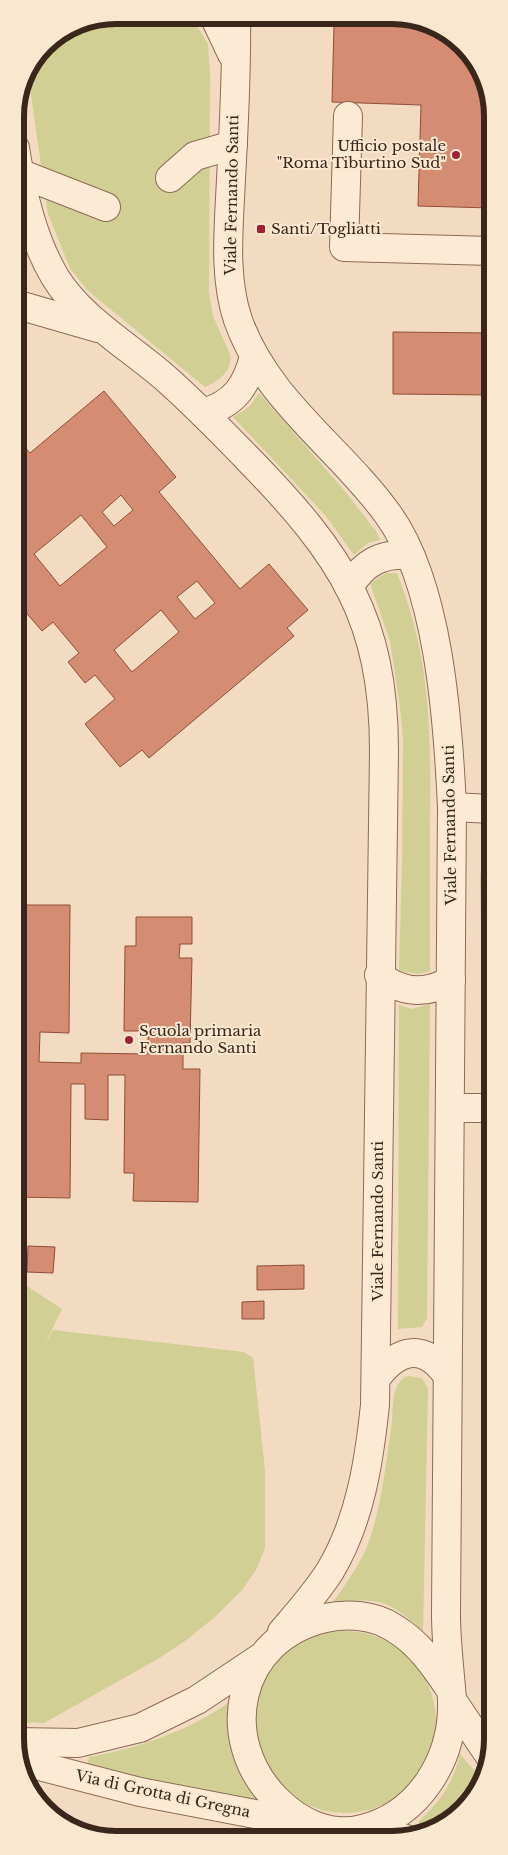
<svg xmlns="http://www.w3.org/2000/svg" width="508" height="1855" font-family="'Libre Baskerville',serif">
	<rect width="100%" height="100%" fill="#f2dbc0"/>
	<g fill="#d1cf93">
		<path d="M 116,15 L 191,16 L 208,44 L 210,72 L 209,292 L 213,316 L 230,354 C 233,371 219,381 205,387 L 87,290 L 70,268 L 48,214 L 31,95 L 32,64 L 45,44 L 78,23 Z"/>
		<path d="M 259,393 L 343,489 L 376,531 L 380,540 L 368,543 L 354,555 L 325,515 L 233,417 L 249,407 Z"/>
		<path d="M 386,573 L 397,573 C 431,658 431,733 430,823 C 430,872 430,921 430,971 L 418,974 L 399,971 L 402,862 L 403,738 L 400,707 L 390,641 L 370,583 Z"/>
		<path d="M 492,847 L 493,1071 L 488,1067 L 484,1058 L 480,878 L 482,859 Z"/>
		<path d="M 430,1004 L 427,1318 L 422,1327 L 398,1329 L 399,1005 L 412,1009 Z"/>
		<path d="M 16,1279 L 62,1309 L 43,1348 L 53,1330 L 244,1352 L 253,1358 L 265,1470 L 265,1548 L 256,1570 L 242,1590 L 216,1616 L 188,1639 L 158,1659 L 44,1723 L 16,1722 Z"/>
		<path d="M 408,1376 L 422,1378 L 428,1389 L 423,1631 C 389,1600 378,1596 332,1604 C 344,1586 357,1569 366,1549 C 381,1512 385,1469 391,1430 C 394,1412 389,1383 408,1376 Z"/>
		<circle cx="345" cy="1722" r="91"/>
		<path d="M 231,1701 C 228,1746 234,1772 265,1807 L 87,1766 L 89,1757 C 139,1748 189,1731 231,1701 Z"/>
		<path d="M 460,1754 L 480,1777 L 468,1806 L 442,1827 L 435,1829 L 419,1826 L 419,1821 C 441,1801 453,1783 460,1754 Z"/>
	</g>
	<g fill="#d48c72" stroke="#8e4e39" fill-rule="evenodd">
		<path d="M 365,17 L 412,17 L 468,49 L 492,102 L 492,208 L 418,206 L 421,105 L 332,102 L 334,25 L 364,26 Z"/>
		<path d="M 393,332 L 492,333 L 492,395 L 393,394 Z"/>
		<path d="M 104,391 L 176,477 L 159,492 L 240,589 L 269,564 L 308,610 L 287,628 L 294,636 L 149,758 L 142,750 L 120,767 L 85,724 L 115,699 L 95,675 L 85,683 L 68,662 L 79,653 L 53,622 L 42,631 L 15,600 L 15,559 L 25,550 L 15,538 L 15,490 L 19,487 L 15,482 L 15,436 L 30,453 ZM 121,495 L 133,510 L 114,526 L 102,512 ZM 81,515 L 107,547 L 60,586 L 34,554 ZM 197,581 L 215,603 L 195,619 L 177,597 ZM 161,610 L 179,632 L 132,672 L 114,650 Z"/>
		<path d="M 16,905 L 70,905 L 69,1033 L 40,1032 L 39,1062 L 81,1063 L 81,1053 L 148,1054 L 148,1031 L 124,1031 L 125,946 L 136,946 L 136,917 L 192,917 L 192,944 L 180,944 L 179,958 L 192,958 L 190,1043 L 183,1043 L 183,1069 L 200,1069 L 198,1202 L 133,1201 L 134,1173 L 124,1173 L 125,1075 L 108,1075 L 108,1120 L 85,1119 L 85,1084 L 71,1084 L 70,1198 L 16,1197 L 16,1110 L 19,1110 L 20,1081 L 16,1081 Z"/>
		<path d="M 28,1246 L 55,1247 L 53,1273 L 27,1272 Z"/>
		<path d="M 304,1265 L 304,1289 L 257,1290 L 257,1266 Z"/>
		<path d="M 264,1301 L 264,1319 L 242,1319 L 242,1302 Z"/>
	</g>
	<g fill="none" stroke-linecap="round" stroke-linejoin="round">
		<g stroke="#8d6b56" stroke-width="30">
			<g id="minor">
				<path d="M 214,16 L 232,54"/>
				<path d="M 236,16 C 237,70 234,125 231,179 C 229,225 223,276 238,320 C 266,400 339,447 387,513 C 439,583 448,721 452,807 L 446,1614 C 446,1643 450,1672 452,1700 C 454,1758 420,1815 362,1829 C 330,1837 300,1823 277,1800 C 215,1739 237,1638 325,1618 C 348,1613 374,1615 394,1628 C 419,1643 434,1665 450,1689"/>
				<path d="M 348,116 L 344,247 L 492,251"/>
				<path d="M 15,148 C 22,192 32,238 55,277 C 80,318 127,345 163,376 C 194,403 223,433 252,463 C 341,555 384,618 384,751 L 375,1405 C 369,1462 360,1521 330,1571 C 316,1593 299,1612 282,1632"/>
				<path d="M 170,178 L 195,156 L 233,145"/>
				<path d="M 15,184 L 19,173 L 106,207"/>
				<path d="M 15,304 L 98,328"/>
				<path d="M 203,413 C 234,404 247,386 254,356"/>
				<path d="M 349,587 C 364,562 382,553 410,555"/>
				<path d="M 452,807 L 492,809"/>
				<path d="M 379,975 C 401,993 427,995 451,980"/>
				<path d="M 450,1108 L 493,1108"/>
				<path d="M 377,1377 C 399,1348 424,1343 447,1375"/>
				<path d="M 452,1700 L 489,1755"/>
				<path d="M 16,1742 L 78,1743 L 140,1728 L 197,1700 L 260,1658"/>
				<path d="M 20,1761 L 140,1792 L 302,1823"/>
				<path d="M 366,1828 L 406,1839"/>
			</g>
		</g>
		<use href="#minor" stroke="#fcead4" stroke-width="28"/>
	</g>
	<g fill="#a12035" stroke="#f9e7d0" stroke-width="2">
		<circle cx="456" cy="155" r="5"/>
		<rect x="256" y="224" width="10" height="10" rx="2.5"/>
		<circle cx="129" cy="1040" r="5"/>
	</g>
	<g text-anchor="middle" stroke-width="4" stroke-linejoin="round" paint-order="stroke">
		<g font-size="15" fill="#3b261c" stroke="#f9e7d0" text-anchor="start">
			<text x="446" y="151" text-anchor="end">Ufficio postale<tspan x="446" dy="17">"Roma Tiburtino Sud"</tspan></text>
			<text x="271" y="234">Santi/Togliatti</text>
			<text x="139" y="1036">Scuola primaria<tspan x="139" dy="17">Fernando Santi</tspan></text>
		</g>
		<g font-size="15" fill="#3b261c" stroke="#f9e7d0">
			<text transform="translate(232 195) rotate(-89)" y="5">Viale Fernando Santi</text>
			<text transform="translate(450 825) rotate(-91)" y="5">Viale Fernando Santi</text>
			<text transform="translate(378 1221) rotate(-90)" y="5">Viale Fernando Santi</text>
			<text transform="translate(163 1794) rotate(12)" y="5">Via di Grotta di Gregna</text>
		</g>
	</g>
	<path d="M0 0H508V1855H0ZM116 24H392A92 92 0 0 1 484 116V1739A92 92 0 0 1 392 1831H116A92 92 0 0 1 24 1739V116A92 92 0 0 1 116 24Z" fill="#f9e7d0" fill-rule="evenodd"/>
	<path fill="none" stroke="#3b261c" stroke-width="6" d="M116 24H392A92 92 0 0 1 484 116V1739A92 92 0 0 1 392 1831H116A92 92 0 0 1 24 1739V116A92 92 0 0 1 116 24Z"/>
</svg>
